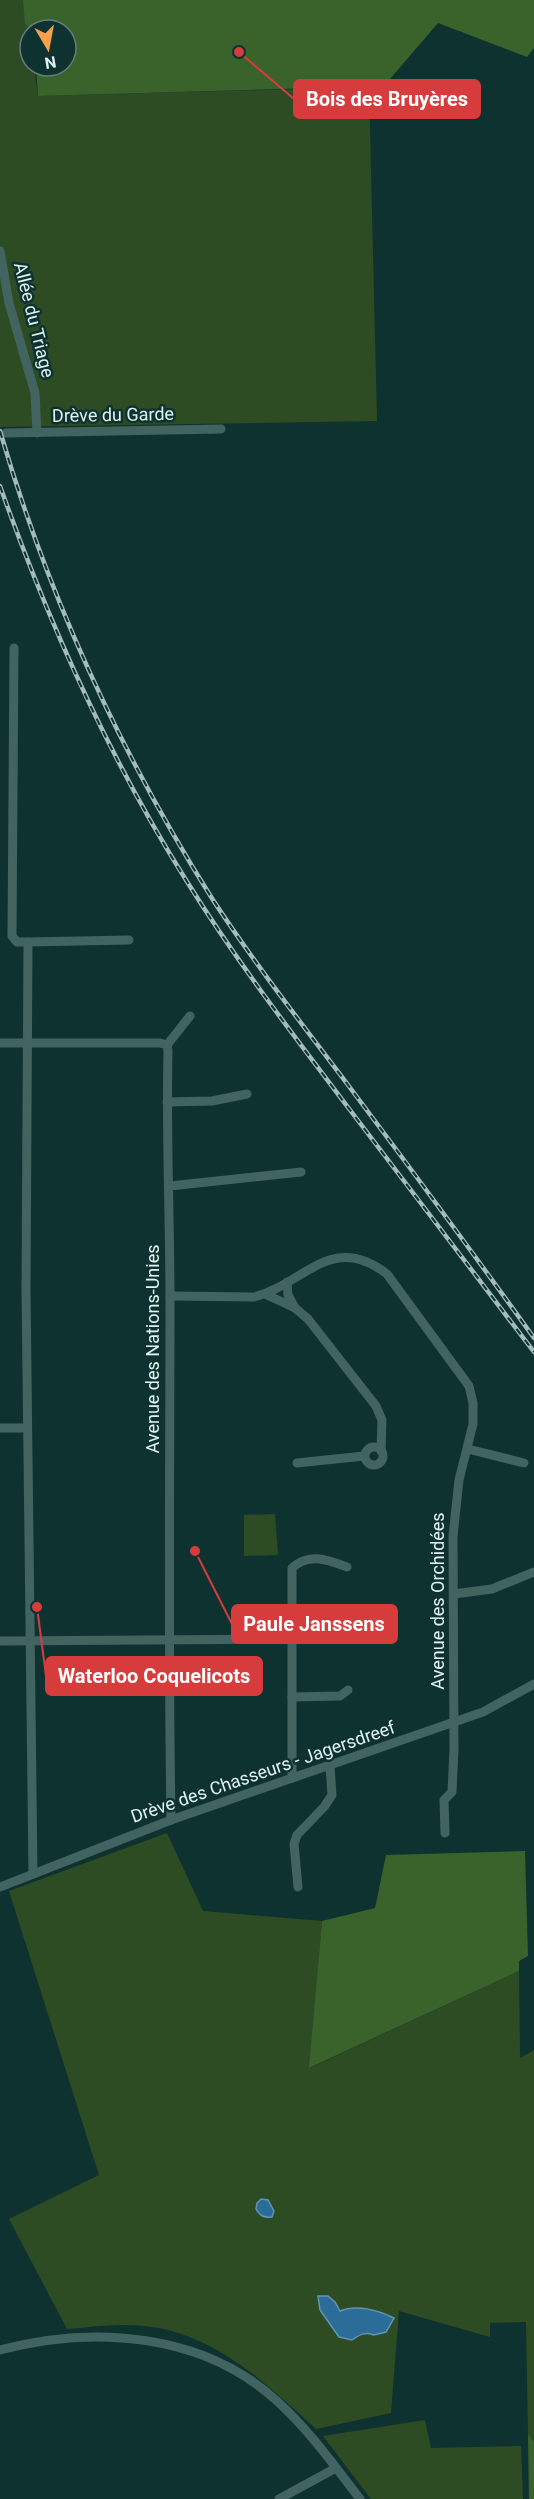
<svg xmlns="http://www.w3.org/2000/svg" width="534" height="2499" font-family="Roboto,sans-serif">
	<rect width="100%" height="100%" fill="#0e3230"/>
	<g fill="#2e4c24">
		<path d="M 0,0 L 26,0 L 30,31 L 30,66 L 34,66 L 38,96 L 369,87 L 377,421 L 0,427 Z"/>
		<path d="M 275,1514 L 278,1555 L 244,1556 L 244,1515 Z"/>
		<path d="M 167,1833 L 203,1911 L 322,1921 L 310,2068 L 519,1971 L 520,2058 L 534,2050 L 534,2442 L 528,2434 L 526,2322 L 490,2323 L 490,2337 L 399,2311 L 391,2413 L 316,2429 C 270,2387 223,2341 159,2328 C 129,2322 97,2326 67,2329 L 9,2219 L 99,2175 L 9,1891 Z"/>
		<path d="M 425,2420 L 431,2448 L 521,2446 L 523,2499 L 371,2499 L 323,2436 Z"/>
	</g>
	<g fill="#3a622b">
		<path d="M 23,0 L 534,0 L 534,48 L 527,57 L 438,23 L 384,86 L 38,96 L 36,66 L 66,66 L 66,30 L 33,30 L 25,24 Z"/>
		<path d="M 525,1851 L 528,1956 L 519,1961 L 519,1971 L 309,2068 L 322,1921 L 375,1908 L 386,1855 Z"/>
		<path d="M 528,2434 L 534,2442 L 534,2499 L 529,2499 Z"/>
	</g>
	<g fill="#2b6d98" stroke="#6195b2" stroke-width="1.5">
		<path d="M 261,2199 L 268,2200 L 274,2211 L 272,2217 C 264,2218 260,2216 256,2209 L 257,2203 Z"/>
		<path d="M 318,2296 L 328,2296 L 335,2302 L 340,2311 C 356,2304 378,2310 394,2318 L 386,2332 L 374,2335 C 366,2331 359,2335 352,2340 L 339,2337 L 320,2310 Z"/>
	</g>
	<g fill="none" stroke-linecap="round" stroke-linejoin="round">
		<g stroke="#416461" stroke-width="9">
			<path d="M 0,251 L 9,303 L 35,393 L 37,433"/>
			<path d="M 6,433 L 221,429"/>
			<path d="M 14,648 L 12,936 L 17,942 L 28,942 L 26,1289 L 33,1874"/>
			<path d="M 28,942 L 129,940"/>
			<path d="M 0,1043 L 160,1043 L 167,1045 L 168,1051 C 166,1134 170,1218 170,1301 C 170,1474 168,1647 171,1820"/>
			<path d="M 167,1045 L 190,1016"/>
			<path d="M 167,1102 L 212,1101 L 247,1094"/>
			<path d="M 170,1186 L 301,1172"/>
			<path d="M 287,1282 L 288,1295 L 295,1308"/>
			<path d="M 265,1294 L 295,1308 L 308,1319 L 376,1406 L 382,1420 L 381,1451"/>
			<path d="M 170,1296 L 254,1297 C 305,1284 331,1231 387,1274 L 469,1386 L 473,1403 L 473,1424 L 459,1480 L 453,1536 L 454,1749 L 452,1792 L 444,1800 L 445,1833"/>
			<path d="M 0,1428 L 27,1428"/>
			<circle cx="374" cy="1456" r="9"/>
			<path d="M 468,1449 L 524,1463"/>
			<path d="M 297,1463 L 364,1456"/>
			<path d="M 454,1594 L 492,1589 L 534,1572"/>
			<path d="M 0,1641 L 290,1639"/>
			<path d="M 292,1697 L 340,1696 L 348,1690"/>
			<path d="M 292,1778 L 292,1568 C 309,1552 328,1560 347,1567"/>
			<path d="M 0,1887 L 171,1820 L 483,1712 L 534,1684"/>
			<path d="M 298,1887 L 294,1844 L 297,1835 L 324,1807 L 332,1795 L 330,1766"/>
			<path d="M 0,2350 C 94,2325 203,2333 277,2401 C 309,2430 334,2465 360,2499"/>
			<path d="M 279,2499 L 336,2468"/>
		</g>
		<g stroke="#a4bcba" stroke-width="4.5">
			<g id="rail">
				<path d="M 0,431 C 48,596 121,754 213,900 C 255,964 302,1024 348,1085 C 411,1169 473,1253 534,1338"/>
				<path d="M 0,486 C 49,624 108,756 186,880 C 235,959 291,1032 347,1106 C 409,1188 472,1270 534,1352"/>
			</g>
		</g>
		<use href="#rail" stroke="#0e3230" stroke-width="2" stroke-dasharray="7" stroke-linecap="butt"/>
	</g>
	<g text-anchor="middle" stroke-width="5" stroke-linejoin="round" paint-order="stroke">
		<g font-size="18" fill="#dff2f0" stroke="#0e3230">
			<text transform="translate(34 320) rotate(76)" y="6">Allée du Triage</text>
			<text transform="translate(113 415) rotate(-1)" y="6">Drève du Garde</text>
			<text transform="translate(153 1349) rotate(-90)" y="6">Avenue des Nations-Unies</text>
			<text transform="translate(438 1601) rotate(-90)" y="6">Avenue des Orchidées</text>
			<text transform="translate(263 1772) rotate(-19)" y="6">Drève des Chasseurs - Jagersdreef</text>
		</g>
	</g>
	<path fill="none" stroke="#d73c3c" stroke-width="2" d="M239 52L294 99M195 1551L232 1624M37 1607L46 1676"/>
	<g fill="#d73c3c" stroke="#0e3230" stroke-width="2">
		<circle cx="239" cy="52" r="6"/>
		<circle cx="195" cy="1551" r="6"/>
		<circle cx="37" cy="1607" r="6"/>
	</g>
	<g fill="#d73c3c" stroke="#d73c3c" stroke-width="2">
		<rect x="294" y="80" width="186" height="38" rx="6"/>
		<rect x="232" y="1605" width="165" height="38" rx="6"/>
		<rect x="46" y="1657" width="216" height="38" rx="6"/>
	</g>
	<g font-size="20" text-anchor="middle" font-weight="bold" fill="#fff">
		<text x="387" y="106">Bois des Bruyères</text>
		<text x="314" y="1631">Paule Janssens</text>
		<text x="154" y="1683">Waterloo Coquelicots</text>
	</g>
	<g transform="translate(48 48) rotate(170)"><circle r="28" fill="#0e3230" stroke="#627f7d" stroke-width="1.5"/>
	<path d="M0-4.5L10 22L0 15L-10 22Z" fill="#f9a04d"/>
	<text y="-9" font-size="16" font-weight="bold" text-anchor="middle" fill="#dff2f0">N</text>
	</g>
</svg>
